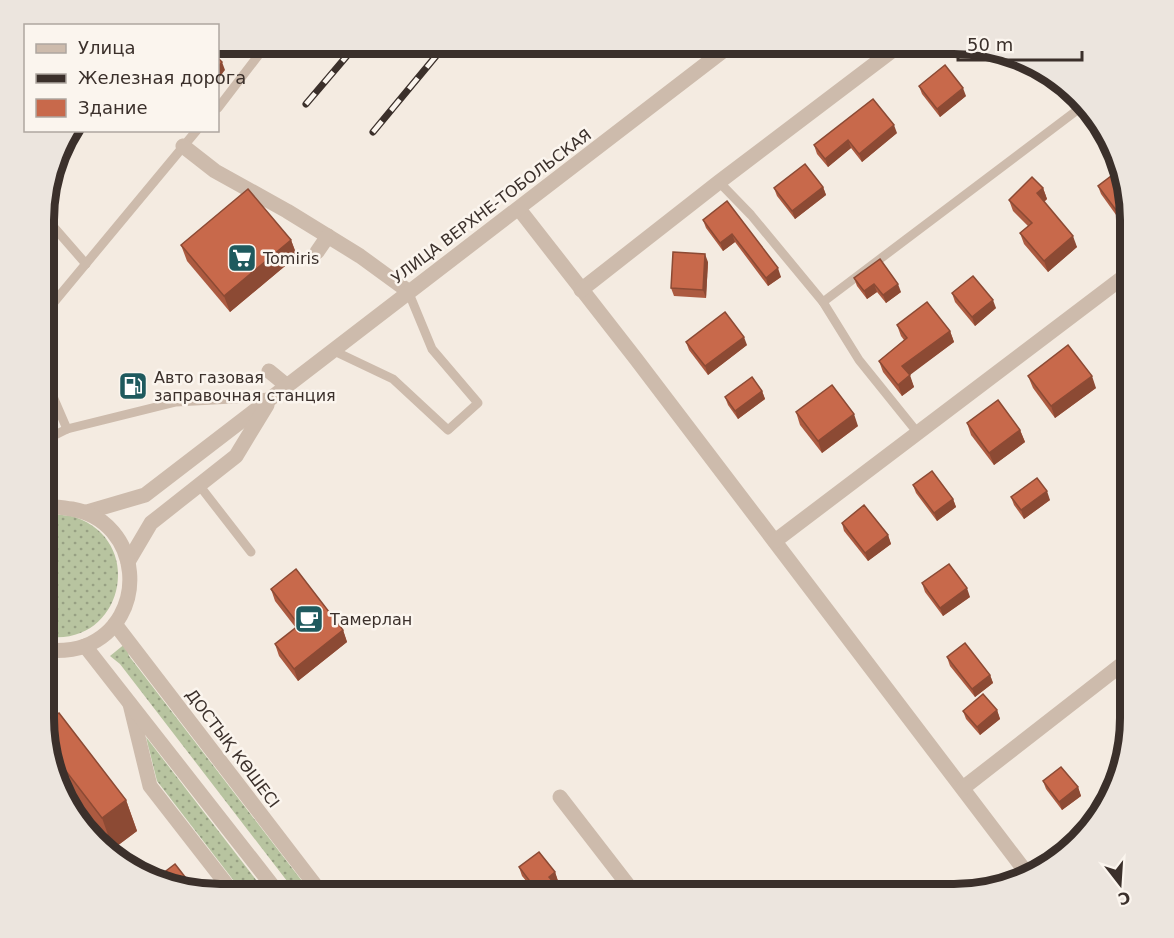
<svg xmlns="http://www.w3.org/2000/svg" width="1174" height="938" font-family="'DejaVu Sans',sans-serif">
	<defs>
		<pattern id="grass-dots" width="8" height="8" patternUnits="userSpaceOnUse" patternTransform="scale(1.5)"><rect width="8" height="8" fill="#b8c4a0"/><path d="M2 2h.1M6 6h.1" fill="none" stroke="#97a083" stroke-width="1.8" stroke-linecap="round"/></pattern>
	</defs>
	<rect width="100%" height="100%" fill="#f4ebe1"/>
	<g fill="url(#grass-dots)">
		<path d="M 53,514 C 60,515 68,515 75,517 C 148,542 122,650 44,636 L 44,516 Z"/>
		<path d="M 126,643 L 129,656 L 312,894 L 297,894 L 120,664 L 110,656 Z"/>
		<path d="M 146,737 L 267,894 L 244,894 L 157,781 Z"/>
	</g>
	<g fill="none" stroke-linecap="round" stroke-linejoin="round">
		<g stroke="#cdbbac" stroke-width="9">
			<path d="M 218,108 L 267,44"/>
			<path d="M 719,182 L 751,215 L 823,302 L 1084,105"/>
			<path d="M 45,217 L 86,264"/>
			<path d="M 823,302 L 859,360 L 917,432"/>
			<path d="M 45,313 L 197,130"/>
			<path d="M 332,350 L 393,379 L 448,430 L 478,403 L 432,349 L 408,291"/>
			<path d="M 45,384 L 48,385 L 67,429"/>
			<path d="M 45,440 L 67,429 L 176,402 L 271,397"/>
			<path d="M 199,485 L 251,552"/>
		</g>
		<g stroke="#cdbbac" stroke-width="15">
			<path d="M 183,146 L 215,171 L 287,211 L 360,256 L 408,291"/>
			<path d="M 519,209 L 636,359 L 1029,876"/>
			<path d="M 317,252 L 328,236"/>
			<path d="M 581,290 L 719,182 L 901,44"/>
			<path d="M 269,371 L 286,385"/>
			<path d="M 775,541 L 1130,272"/>
			<path d="M 130,704 L 150,786 L 234,894"/>
			<path d="M 963,788 L 1130,658"/>
			<path d="M 560,797 L 635,894"/>
		</g>
		<g stroke="#cdbbac" stroke-width="15">
			<path d="M 87,512 L 145,495 L 732,44"/>
			<path d="M 128,562 L 151,523 L 236,456 L 267,405"/>
			<path d="M 115,624 L 322,894"/>
			<path d="M 85,646 L 279,894"/>
			<path d="M 44,650 C 58,651 72,651 85,646 C 151,620 142,521 72,509 C 62,508 54,505 44,508"/>
		</g>
		<g stroke="#3b302b" stroke-width="7">
			<g id="rail">
				<path d="M 306,104 L 357,44"/>
				<path d="M 373,132 L 446,44"/>
			</g>
		</g>
		<use href="#rail" stroke="#fbf5ee" stroke-width="4.5" stroke-dasharray="14" stroke-linecap="butt"/>
	</g>
	<g fill="#ac5a40">
		<path d="M 919,86 L 966,96 L 940,117 L 922,94 Z"/>
		<path d="M 897,133 L 862,162 L 851,148 L 828,167 L 817,154 L 814,145 Z"/>
		<path d="M 1119,170 L 1129,211 L 1119,219 L 1101,194 L 1098,186 Z"/>
		<path d="M 823,187 L 826,195 L 795,219 L 777,196 L 774,188 Z"/>
		<path d="M 1043,188 L 1047,199 L 1044,202 L 1077,247 L 1048,272 L 1024,244 L 1020,233 L 1028,226 L 1013,211 L 1009,200 Z"/>
		<path d="M 727,201 L 781,277 L 768,286 L 735,242 L 723,251 L 706,228 L 703,220 Z"/>
		<path d="M 291,240 L 297,256 L 230,312 L 187,261 L 181,245 Z"/>
		<path d="M 708,262 L 706,298 L 674,296 L 671,288 Z"/>
		<path d="M 854,278 L 901,292 L 886,303 L 877,292 L 867,299 L 857,286 Z"/>
		<path d="M 952,293 L 996,308 L 975,326 L 955,302 Z"/>
		<path d="M 897,325 L 950,331 L 954,342 L 909,375 L 914,387 L 902,396 L 883,372 L 879,361 L 904,340 L 901,336 Z"/>
		<path d="M 686,342 L 747,345 L 708,375 L 689,350 Z"/>
		<path d="M 1028,376 L 1096,388 L 1055,418 L 1033,388 Z"/>
		<path d="M 762,391 L 765,399 L 738,419 L 728,405 L 725,397 Z"/>
		<path d="M 796,412 L 858,426 L 822,453 L 800,425 Z"/>
		<path d="M 967,423 L 1020,430 L 1025,442 L 994,465 L 971,435 Z"/>
		<path d="M 913,485 L 953,499 L 956,507 L 937,521 L 916,493 Z"/>
		<path d="M 1011,497 L 1050,500 L 1024,519 L 1014,505 Z"/>
		<path d="M 842,523 L 888,535 L 891,544 L 868,561 L 844,531 Z"/>
		<path d="M 922,583 L 970,597 L 943,616 L 925,592 Z"/>
		<path d="M 271,589 L 343,630 L 347,642 L 298,681 L 279,656 L 275,644 L 296,628 L 275,601 Z"/>
		<path d="M 947,657 L 990,675 L 993,683 L 975,697 L 950,666 Z"/>
		<path d="M 997,710 L 1000,719 L 980,735 L 966,719 L 963,711 Z"/>
		<path d="M 44,730 L 126,800 L 137,831 L 113,849 L 56,775 Z"/>
		<path d="M 1043,781 L 1078,787 L 1081,796 L 1062,810 L 1046,789 Z"/>
		<path d="M 519,867 L 555,872 L 558,881 L 554,883 L 557,891 L 554,894 L 543,894 L 542,893 L 540,894 L 537,894 L 522,876 Z"/>
	</g>
	<g fill="#8c4a34">
		<path d="M 222,62 L 225,70 L 218,79 L 218,67 Z"/>
		<path d="M 963,88 L 966,96 L 940,117 L 937,109 Z"/>
		<path d="M 894,125 L 897,133 L 862,162 L 859,154 Z"/>
		<path d="M 848,140 L 851,148 L 828,167 L 825,159 Z"/>
		<path d="M 823,187 L 826,195 L 795,219 L 792,211 Z"/>
		<path d="M 1043,188 L 1047,199 L 1041,204 L 1037,193 Z"/>
		<path d="M 1126,202 L 1129,211 L 1119,219 L 1116,210 Z"/>
		<path d="M 732,234 L 735,242 L 723,251 L 720,243 Z"/>
		<path d="M 1073,236 L 1077,247 L 1048,272 L 1044,261 Z"/>
		<path d="M 291,240 L 297,256 L 230,312 L 224,296 Z"/>
		<path d="M 705,254 L 708,262 L 706,298 L 703,290 Z"/>
		<path d="M 778,268 L 781,277 L 768,286 L 766,278 Z"/>
		<path d="M 874,284 L 877,292 L 867,299 L 864,291 Z"/>
		<path d="M 898,284 L 901,292 L 886,303 L 883,295 Z"/>
		<path d="M 993,300 L 996,308 L 975,326 L 972,317 Z"/>
		<path d="M 950,331 L 954,342 L 906,378 L 902,366 Z"/>
		<path d="M 744,337 L 747,345 L 708,375 L 705,366 Z"/>
		<path d="M 910,375 L 914,387 L 902,396 L 898,385 Z"/>
		<path d="M 1092,376 L 1096,388 L 1055,418 L 1051,406 Z"/>
		<path d="M 762,391 L 765,399 L 738,419 L 735,411 Z"/>
		<path d="M 854,414 L 858,426 L 822,453 L 818,441 Z"/>
		<path d="M 1020,430 L 1025,442 L 994,465 L 989,453 Z"/>
		<path d="M 1047,491 L 1050,500 L 1024,519 L 1021,510 Z"/>
		<path d="M 953,499 L 956,507 L 937,521 L 934,513 Z"/>
		<path d="M 888,535 L 891,544 L 868,561 L 865,553 Z"/>
		<path d="M 967,588 L 970,597 L 943,616 L 940,608 Z"/>
		<path d="M 343,630 L 347,642 L 298,681 L 294,669 Z"/>
		<path d="M 990,675 L 993,683 L 975,697 L 972,689 Z"/>
		<path d="M 997,710 L 1000,719 L 980,735 L 977,727 Z"/>
		<path d="M 1078,787 L 1081,796 L 1062,810 L 1059,802 Z"/>
		<path d="M 126,800 L 137,831 L 113,849 L 102,818 Z"/>
		<path d="M 555,872 L 558,881 L 554,883 L 557,891 L 554,894 L 545,894 L 544,891 L 549,877 Z"/>
		<path d="M 539,885 L 542,893 L 540,894 L 537,894 L 535,888 Z"/>
	</g>
	<g fill="#c8694b" stroke="#8c4a34" stroke-width="1.5">
		<path d="M 218,58 L 222,62 L 218,67 Z"/>
		<path d="M 945,65 L 963,88 L 937,109 L 919,86 Z"/>
		<path d="M 873,99 L 894,125 L 859,154 L 848,140 L 825,159 L 814,145 Z"/>
		<path d="M 805,164 L 823,187 L 792,211 L 774,188 Z"/>
		<path d="M 1119,170 L 1126,202 L 1116,210 L 1098,186 Z"/>
		<path d="M 1032,177 L 1043,188 L 1037,193 L 1073,236 L 1044,261 L 1020,233 L 1032,223 L 1009,200 Z"/>
		<path d="M 248,189 L 291,240 L 224,296 L 181,245 Z"/>
		<path d="M 727,201 L 778,268 L 766,278 L 732,234 L 720,243 L 703,220 Z"/>
		<path d="M 673,252 L 705,254 L 703,290 L 671,288 Z"/>
		<path d="M 880,259 L 898,284 L 883,295 L 874,284 L 864,291 L 854,278 Z"/>
		<path d="M 973,276 L 993,300 L 972,317 L 952,293 Z"/>
		<path d="M 927,302 L 950,331 L 902,366 L 910,375 L 898,385 L 879,361 L 907,338 L 897,325 Z"/>
		<path d="M 725,312 L 744,337 L 705,366 L 686,342 Z"/>
		<path d="M 1068,345 L 1092,376 L 1051,406 L 1028,376 Z"/>
		<path d="M 752,377 L 762,391 L 735,411 L 725,397 Z"/>
		<path d="M 832,385 L 854,414 L 818,441 L 796,412 Z"/>
		<path d="M 998,400 L 1020,430 L 989,453 L 967,423 Z"/>
		<path d="M 932,471 L 953,499 L 934,513 L 913,485 Z"/>
		<path d="M 1037,478 L 1047,491 L 1021,510 L 1011,497 Z"/>
		<path d="M 864,505 L 888,535 L 865,553 L 842,523 Z"/>
		<path d="M 949,564 L 967,588 L 940,608 L 922,583 Z"/>
		<path d="M 296,569 L 343,630 L 294,669 L 275,644 L 299,625 L 271,589 Z"/>
		<path d="M 965,643 L 990,675 L 972,689 L 947,657 Z"/>
		<path d="M 983,694 L 997,710 L 977,727 L 963,711 Z"/>
		<path d="M 59,713 L 126,800 L 102,818 L 49,749 L 44,730 L 44,724 Z"/>
		<path d="M 1061,767 L 1078,787 L 1059,802 L 1043,781 Z"/>
		<path d="M 539,852 L 555,872 L 549,877 L 554,883 L 544,891 L 539,885 L 535,888 L 519,867 Z"/>
		<path d="M 123,855 L 134,869 L 117,859 Z"/>
		<path d="M 175,864 L 196,891 L 153,881 Z"/>
		<path d="M 783,881 L 793,894 L 764,894 Z"/>
	</g>
	<defs>
		<g id="supermarket-square" transform="scale(1.5)"><rect x="-9" y="-9" width="18" height="18" rx="4" fill="#1f5a5e" stroke="#fbf5ee"/><path d="M-6-5.5h2.5l.6 2H6L4.5 2H-2.5L-4.4-4H-6ZM-1.5 3.2a1.3 1.3 0 1 0 .1 0ZM3 3.2a1.3 1.3 0 1 0 .1 0Z" fill="#fff"/></g>
		<g id="fuel-square" transform="scale(1.5)"><rect x="-9" y="-9" width="18" height="18" rx="4" fill="#1f5a5e" stroke="#fbf5ee"/><path d="M-5.5-6h7V0h2V4h1.3V-2.5L3-4.5l.8-.8L6-3V5H2.5V1h-1V6h-7ZM-4.2-4.7v3.2H.2V-4.7Z" fill="#fff"/></g>
		<g id="cafe-square" transform="scale(1.5)"><rect x="-9" y="-9" width="18" height="18" rx="4" fill="#1f5a5e" stroke="#fbf5ee"/><path d="M-5.5-4.5H6V0H3Q3 3.5 0 3.5H-2.5Q-5.5 3.5-5.5 0ZM3-3.2v2h1.7v-2ZM-6 4.5H4V6H-6Z" fill="#fff"/></g>
	</defs>
	<g fill-rule="evenodd">
		<use href="#supermarket-square" x="242" y="258"/>
		<use href="#fuel-square" x="133" y="386"/>
		<use href="#cafe-square" x="309" y="619"/>
	</g>
	<g text-anchor="middle" stroke-width="5" stroke-linejoin="round" paint-order="stroke">
		<g font-size="16" fill="#3b302b" stroke="#fbf5ee">
			<text transform="translate(491 206) rotate(-37)" y="6">УЛИЦА ВЕРХНЕ-ТОБОЛЬСКАЯ</text>
			<text transform="translate(233 748) rotate(53)" y="6">ДОСТЫҚ КӨШЕСІ</text>
		</g>
		<g font-size="16" fill="#3b302b" stroke="#fbf5ee" text-anchor="start">
			<text x="263" y="264">Tomiris</text>
			<text x="154" y="383">Авто газовая<tspan x="154" dy="18">заправочная станция</tspan></text>
			<text x="330" y="625">Тамерлан</text>
		</g>
	</g>
	<path d="M0 0H1174V938H0ZM220 54H954A166 166 0 0 1 1120 220V718A166 166 0 0 1 954 884H220A166 166 0 0 1 54 718V220A166 166 0 0 1 220 54Z" fill="#ece5de" fill-rule="evenodd"/>
	<path fill="none" stroke="#3b302b" stroke-width="8" d="M220 54H954A166 166 0 0 1 1120 220V718A166 166 0 0 1 954 884H220A166 166 0 0 1 54 718V220A166 166 0 0 1 220 54Z"/>
	<rect x="24" y="24" width="195" height="108" fill="#fbf5ee" stroke="#aea6a0" stroke-width="1.5"/>
	<rect x="36" y="44" width="30" height="9" fill="#cdbbac" stroke="#aea6a0" stroke-width="1.5"/>
	<text x="78" y="54" font-size="18" fill="#3b302b">Улица</text>
	<rect x="36" y="74" width="30" height="9" fill="#3b302b" stroke="#aea6a0" stroke-width="1.5"/>
	<text x="78" y="84" font-size="18" fill="#3b302b">Железная дорога</text>
	<rect x="36" y="99" width="30" height="18" fill="#c8694b" stroke="#aea6a0" stroke-width="1.5"/>
	<text x="78" y="114" font-size="18" fill="#3b302b">Здание</text>
	<g transform="translate(1120 884) rotate(163)" stroke="#fbf5ee" stroke-width="4.5" paint-order="stroke">
	<path d="M0-4.5L10 22L0 15L-10 22Z" fill="#3b302b"/>
	<text y="-9" font-size="16" font-weight="bold" text-anchor="middle" fill="#3b302b">С</text>
	</g>
	<path d="M958 51v9h124v-9" fill="none" stroke="#3b302b" stroke-width="3"/>
	<text x="967" y="51" font-size="18" fill="#3b302b" stroke="#fbf5ee" stroke-width="4.5" paint-order="stroke">50 m</text>
</svg>
